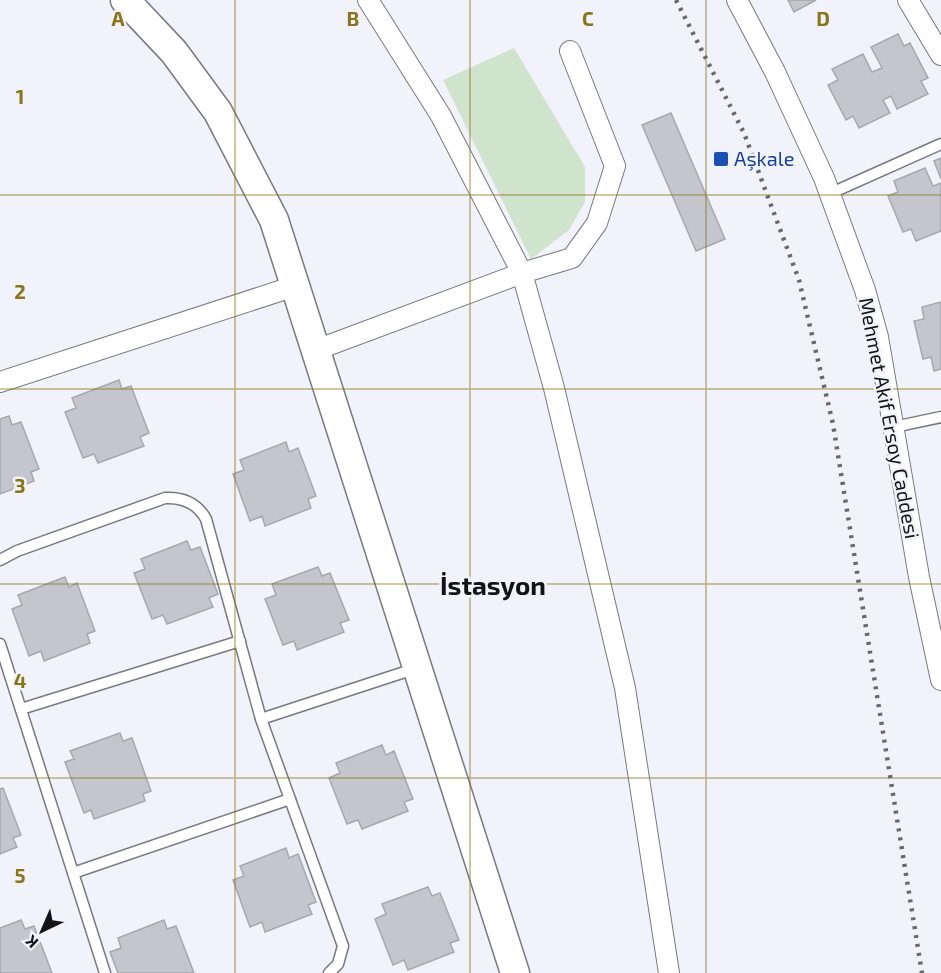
<svg xmlns="http://www.w3.org/2000/svg" width="941" height="973" font-family="'Exo 2',sans-serif">
	<rect width="100%" height="100%" fill="#f2f2fa"/>
	<path fill="#d0e3cd" d="M 514,48 L 585,167 L 585,202 L 569,230 L 531,259 L 443,80 Z"/>
	<g fill="#c5c5cd" stroke="#a7a7af" stroke-width="1.5">
		<path d="M 788,0 L 816,0 L 794,12 Z"/>
		<path d="M 898,34 L 904,46 L 910,43 L 928,78 L 921,81 L 928,94 L 897,109 L 891,96 L 883,100 L 890,113 L 859,128 L 853,116 L 846,120 L 828,85 L 838,80 L 832,69 L 863,54 L 872,72 L 882,68 L 871,47 Z"/>
		<path d="M 671,113 L 725,239 L 696,251 L 642,125 Z"/>
		<path d="M 941,158 L 941,179 L 934,161 Z"/>
		<path d="M 925,168 L 933,186 L 941,183 L 941,231 L 916,241 L 911,229 L 903,232 L 888,196 L 898,192 L 894,181 Z"/>
		<path d="M 941,302 L 941,369 L 934,371 L 931,357 L 923,359 L 914,321 L 924,319 L 922,307 Z"/>
		<path d="M 119,380 L 122,389 L 131,386 L 149,433 L 140,437 L 144,446 L 98,463 L 94,454 L 83,458 L 65,412 L 76,408 L 72,398 Z"/>
		<path d="M 9,416 L 12,425 L 21,422 L 39,469 L 31,472 L 34,481 L 0,494 L 0,419 Z"/>
		<path d="M 286,442 L 289,452 L 298,448 L 316,496 L 308,499 L 311,508 L 265,526 L 262,516 L 250,521 L 233,474 L 244,470 L 240,460 Z"/>
		<path d="M 187,541 L 191,550 L 200,547 L 218,594 L 209,598 L 213,607 L 167,624 L 163,615 L 152,619 L 134,573 L 145,569 L 141,559 Z"/>
		<path d="M 318,567 L 322,576 L 330,573 L 349,620 L 340,623 L 344,632 L 297,650 L 294,641 L 283,645 L 265,599 L 276,595 L 272,584 Z"/>
		<path d="M 65,577 L 69,587 L 77,583 L 95,631 L 87,634 L 90,643 L 44,661 L 41,651 L 29,656 L 12,609 L 22,605 L 18,595 Z"/>
		<path d="M 120,733 L 123,741 L 132,738 L 151,791 L 143,794 L 145,801 L 94,819 L 91,810 L 84,813 L 65,762 L 74,759 L 70,751 Z"/>
		<path d="M 382,745 L 386,755 L 394,751 L 413,799 L 404,802 L 408,811 L 362,829 L 358,820 L 347,824 L 329,778 L 340,773 L 336,763 Z"/>
		<path d="M 3,788 L 21,835 L 13,838 L 17,847 L 0,854 L 0,789 Z"/>
		<path d="M 286,848 L 289,858 L 298,854 L 316,902 L 308,905 L 312,914 L 265,932 L 262,922 L 250,927 L 233,880 L 244,876 L 240,866 Z"/>
		<path d="M 428,887 L 432,896 L 440,893 L 459,940 L 450,943 L 454,952 L 408,970 L 404,960 L 393,965 L 375,919 L 386,914 L 382,904 Z"/>
		<path d="M 21,920 L 25,929 L 34,926 L 52,973 L 0,973 L 0,928 Z"/>
		<path d="M 164,920 L 167,929 L 176,926 L 194,973 L 118,973 L 110,952 L 121,948 L 118,938 Z"/>
	</g>
	<g fill="none" stroke-linecap="round" stroke-linejoin="round">
		<g stroke="#797980" stroke-width="13">
			<g id="lane">
				<path d="M 829,194 L 941,144"/>
				<path d="M 894,427 L 941,417"/>
				<path d="M 0,560 L 17,551 L 165,498 C 183,497 197,503 206,519 L 261,719 L 343,946 L 338,964 L 329,973"/>
				<path d="M 0,644 L 105,973"/>
				<path d="M 21,709 L 240,641"/>
				<path d="M 261,719 L 417,668"/>
				<path d="M 73,873 L 290,799"/>
			</g>
		</g>
		<g stroke="#797980" stroke-width="22">
			<g id="street">
				<path d="M 368,0 L 441,116 L 522,273 L 554,388 L 625,688 L 669,973"/>
				<path d="M 737,0 L 775,72 L 824,178 L 865,290 L 878,337 L 919,577 L 941,680"/>
				<path d="M 908,0 L 941,55"/>
				<path d="M 316,350 L 522,273 L 572,258 L 597,223 L 615,166 L 570,51"/>
				<path d="M 0,382 L 295,286"/>
			</g>
		</g>
		<g stroke="#797980" stroke-width="31">
			<path id="secondary" d="M 125,0 L 174,52 L 218,112 L 274,220 L 515,973"/>
		</g>
		<use href="#lane" stroke="#fff" stroke-width="10"/>
		<use href="#street" stroke="#fff" stroke-width="20"/>
		<use href="#secondary" stroke="#fff" stroke-width="28"/>
		<path stroke="#68686d" stroke-width="4.5" stroke-dasharray="3 6" stroke-linecap="butt" d="M 676,0 L 744,133 L 799,280 L 833,424 L 922,973"/>
	</g>
	<path fill="none" stroke="#887619" stroke-width="1.5" stroke-opacity="0.55" d="M 235,0 L 235,973M 470,0 L 470,973M 706,0 L 706,973M 0,195 L 941,195M 0,389 L 941,389M 0,584 L 941,584M 0,778 L 941,778"/>
	<rect fill="#1a4fb4" stroke="#f2f2fa" stroke-width="2" x="713" y="151" width="16" height="16" rx="3"/>
	<g text-anchor="middle" stroke-width="5" stroke-linejoin="round" paint-order="stroke">
		<g font-size="20" fill="#164399" stroke="#f2f2fa" text-anchor="start">
			<text x="734" y="166">Aşkale</text>
		</g>
		<g font-size="20" fill="#131316" stroke="#f2f2fa">
			<text transform="translate(889 418) rotate(79)" y="7">Mehmet Akif Ersoy Caddesi</text>
		</g>
		<g font-size="26" font-weight="bold" fill="#131316" stroke="#f2f2fa">
			<text x="493" y="595">İstasyon</text>
		</g>
	</g>
	<g font-size="20" text-anchor="middle" font-weight="bold" fill="#887619" stroke="#f2f2fa" stroke-width="5" stroke-linejoin="round" paint-order="stroke">
		<text x="118" y="26">A</text>
		<text x="353" y="26">B</text>
		<text x="588" y="26">C</text>
		<text x="823" y="26">D</text>
		<text x="20" y="104">1</text>
		<text x="20" y="299">2</text>
		<text x="20" y="493">3</text>
		<text x="20" y="688">4</text>
		<text x="20" y="883">5</text>
	</g>
	<g transform="translate(42 931) rotate(224)" stroke="#f2f2fa" stroke-width="4.5" paint-order="stroke">
	<path d="M0-4.5L10 22L0 15L-10 22Z" fill="#131316"/>
	<text y="-9" font-size="16" font-weight="bold" text-anchor="middle" fill="#131316">K</text>
	</g>
</svg>
